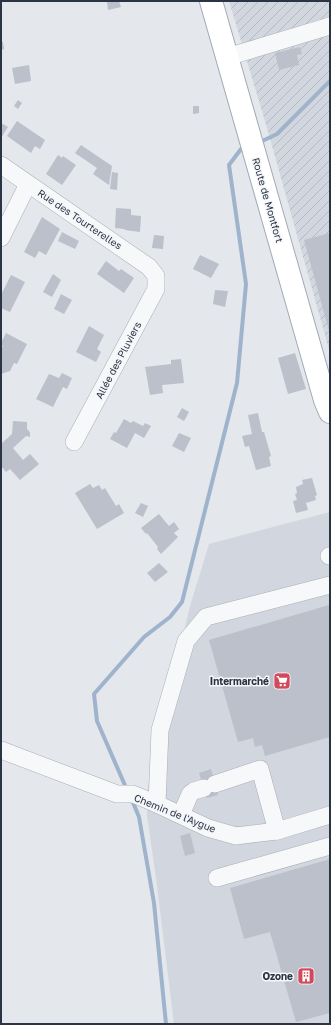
<svg xmlns="http://www.w3.org/2000/svg" width="331" height="1025" font-family="'Golos Text',sans-serif">
	<defs>
		<pattern id="industrial-furrows" width="10" height="10" patternUnits="userSpaceOnUse"><rect width="10" height="10" fill="#d2d6de"/><path d="M-1 1l2-2M0 10L10 0M9 11l2-2" fill="none" stroke="#b4b8c0"/></pattern>
	</defs>
	<rect width="100%" height="100%" fill="#e4e7ec"/>
	<path fill="#d2d6de" d="M 330,512 L 330,1024 L 174,1024 L 156,878 L 147,815 L 148,786 L 190,606 L 209,544 Z"/>
	<path fill="url(#industrial-furrows)" d="M 229,1 L 330,1 L 330,353 L 267,128 Z"/>
	<g fill="none" stroke-linecap="round" stroke-linejoin="round">
		<g stroke="#9fb4cc" stroke-width="4">
			<path d="M 258,143 L 277,134 L 330,81"/>
			<path d="M 127,790 L 97,721 L 94,694 L 144,637 L 170,617 L 182,602 L 237,383 L 246,284 L 229,165 L 241,149 L 246,147"/>
			<path d="M 132,800 L 139,817 L 154,903 L 166,1024"/>
		</g>
	</g>
	<g fill="#bbc0ca">
		<path d="M 107,1 L 119,1 L 121,7 L 108,10 Z"/>
		<path d="M 1,42 L 3,42 L 4,49 L 1,50 Z"/>
		<path d="M 300,47 L 302,54 L 297,55 L 299,65 L 279,70 L 275,53 Z"/>
		<path d="M 29,65 L 31,81 L 15,84 L 12,68 Z"/>
		<path d="M 18,100 L 22,103 L 18,109 L 14,106 Z"/>
		<path d="M 193,106 L 199,106 L 199,113 L 193,114 Z"/>
		<path d="M 17,121 L 45,140 L 40,149 L 35,146 L 31,153 L 7,136 Z"/>
		<path d="M 1,123 L 8,127 L 1,138 Z"/>
		<path d="M 81,145 L 112,166 L 109,185 L 93,174 L 97,168 L 75,153 Z"/>
		<path d="M 58,155 L 62,158 L 63,156 L 76,165 L 62,185 L 46,174 Z"/>
		<path d="M 112,172 L 118,173 L 117,190 L 110,189 Z"/>
		<path d="M 116,208 L 131,209 L 131,215 L 141,216 L 140,232 L 125,230 L 124,229 L 115,228 Z"/>
		<path d="M 42,217 L 60,229 L 46,255 L 39,251 L 35,258 L 24,252 Z"/>
		<path d="M 62,232 L 79,241 L 75,249 L 58,241 Z"/>
		<path d="M 330,233 L 330,334 L 304,240 Z"/>
		<path d="M 154,235 L 164,236 L 163,249 L 152,248 Z"/>
		<path d="M 200,255 L 219,264 L 211,278 L 193,269 Z"/>
		<path d="M 106,261 L 119,271 L 121,269 L 134,278 L 124,293 L 97,274 Z"/>
		<path d="M 53,274 L 61,280 L 52,297 L 43,292 Z"/>
		<path d="M 11,275 L 25,282 L 10,312 L 1,308 L 1,295 Z"/>
		<path d="M 215,290 L 228,291 L 225,307 L 213,304 Z"/>
		<path d="M 61,294 L 72,300 L 64,314 L 54,309 Z"/>
		<path d="M 89,326 L 104,335 L 97,349 L 101,352 L 96,362 L 76,352 Z"/>
		<path d="M 6,333 L 27,344 L 17,364 L 14,363 L 10,371 L 1,374 L 1,349 L 3,346 L 1,345 L 1,343 Z"/>
		<path d="M 295,353 L 306,389 L 288,394 L 278,358 Z"/>
		<path d="M 181,359 L 184,383 L 162,385 L 163,393 L 150,395 L 145,367 L 171,364 L 171,360 Z"/>
		<path d="M 62,373 L 72,378 L 67,389 L 63,387 L 53,407 L 36,399 L 49,374 L 59,378 Z"/>
		<path d="M 182,408 L 189,412 L 184,421 L 177,417 Z"/>
		<path d="M 258,413 L 262,432 L 264,432 L 271,456 L 269,457 L 271,466 L 256,470 L 249,446 L 245,447 L 242,436 L 252,434 L 248,415 Z"/>
		<path d="M 124,419 L 131,423 L 133,421 L 143,426 L 145,423 L 151,426 L 144,438 L 135,433 L 127,448 L 110,439 L 114,432 L 116,433 Z"/>
		<path d="M 13,421 L 27,422 L 27,429 L 30,432 L 30,437 L 26,436 L 13,448 L 23,460 L 30,454 L 39,464 L 20,480 L 10,469 L 6,472 L 1,466 L 1,444 L 12,434 Z"/>
		<path d="M 179,433 L 191,438 L 184,452 L 172,446 Z"/>
		<path d="M 312,478 L 317,495 L 315,496 L 316,500 L 306,503 L 308,510 L 296,513 L 293,501 L 297,500 L 295,494 L 297,493 L 296,487 L 303,484 L 302,480 Z"/>
		<path d="M 90,484 L 93,488 L 99,485 L 102,490 L 105,488 L 116,506 L 119,504 L 124,513 L 97,529 L 75,493 Z"/>
		<path d="M 141,503 L 148,506 L 143,517 L 135,513 Z"/>
		<path d="M 159,514 L 169,526 L 174,522 L 179,529 L 174,533 L 178,537 L 161,554 L 157,549 L 158,547 L 147,533 L 146,534 L 141,528 Z"/>
		<path d="M 159,563 L 168,572 L 155,582 L 147,573 Z"/>
		<path d="M 329,605 L 330,737 L 265,756 L 262,745 L 255,747 L 253,738 L 238,742 L 209,640 Z"/>
		<path d="M 211,769 L 218,795 L 207,798 L 199,773 Z"/>
		<path d="M 190,833 L 195,853 L 185,856 L 180,836 Z"/>
		<path d="M 330,859 L 330,1013 L 296,1022 L 270,932 L 244,939 L 230,888 Z"/>
	</g>
	<g fill="none" stroke-linecap="round" stroke-linejoin="round">
		<g stroke="#a9aeb7" stroke-width="18">
			<g id="minor">
				<path d="M 227,57 L 330,26"/>
				<path d="M 1,165 L 149,267 L 156,276 L 156,289 L 74,442"/>
				<path d="M 1,238 L 28,184"/>
				<path d="M 329,556 L 330,556"/>
				<path d="M 1,750 L 117,794 L 133,794 L 157,804 L 208,828 L 236,836 L 277,831 L 330,815"/>
				<path d="M 215,784 L 260,769 L 277,831"/>
				<path d="M 157,804 L 160,730 L 186,641 L 206,617 L 330,585"/>
				<path d="M 181,815 L 190,794 L 194,791 L 204,788"/>
				<path d="M 217,878 L 330,846"/>
			</g>
		</g>
		<g stroke="#a3abb8" stroke-width="24">
			<path id="major" d="M 211,1 L 325,400 L 330,412"/>
		</g>
		<use href="#minor" stroke="#f7f8fa" stroke-width="17"/>
		<use href="#major" stroke="#fff" stroke-width="22"/>
	</g>
	<defs>
		<g id="supermarket-square" transform="scale(0.9)"><rect x="-9" y="-9" width="18" height="18" rx="4" fill="#d1495b" stroke="#f4f6f9"/><path d="M-6-5.5h2.5l.6 2H6L4.5 2H-2.5L-4.4-4H-6ZM-1.5 3.2a1.3 1.3 0 1 0 .1 0ZM3 3.2a1.3 1.3 0 1 0 .1 0Z" fill="#fff"/></g>
		<g id="building-square" transform="scale(0.9)"><rect x="-9" y="-9" width="18" height="18" rx="4" fill="#d1495b" stroke="#f4f6f9"/><path d="M-4-6H4V6H1V3H-1V6H-4ZM-2.5-4.3h1.7v1.8h-1.7ZM.8-4.3h1.7v1.8H.8ZM-2.5-1h1.7V.8h-1.7ZM.8-1h1.7V.8H.8Z" fill="#fff"/></g>
	</defs>
	<g fill-rule="evenodd">
		<use href="#supermarket-square" x="282" y="681"/>
		<use href="#building-square" x="306" y="976"/>
	</g>
	<g text-anchor="middle" stroke-width="3" stroke-linejoin="round" paint-order="stroke">
		<g font-size="10" fill="#2b3445" stroke="#f4f6f9">
			<text transform="translate(268 200) rotate(74)" y="4">Route de Montfort</text>
			<text transform="translate(80 219) rotate(34)" y="4">Rue des Tourterelles</text>
			<text transform="translate(118 360) rotate(-62)" y="4">Allée des Pluviers</text>
			<text transform="translate(175 813) rotate(22)" y="4">Chemin de l'Aygue</text>
		</g>
		<g font-size="10" font-weight="bold" fill="#2b3445" stroke="#f4f6f9" text-anchor="end">
			<text x="269" y="685">Intermarché</text>
			<text x="293" y="980">Ozone</text>
		</g>
	</g>
	<rect width="331" height="1025" fill="none" stroke="#2b3445" stroke-width="4"/>
</svg>
